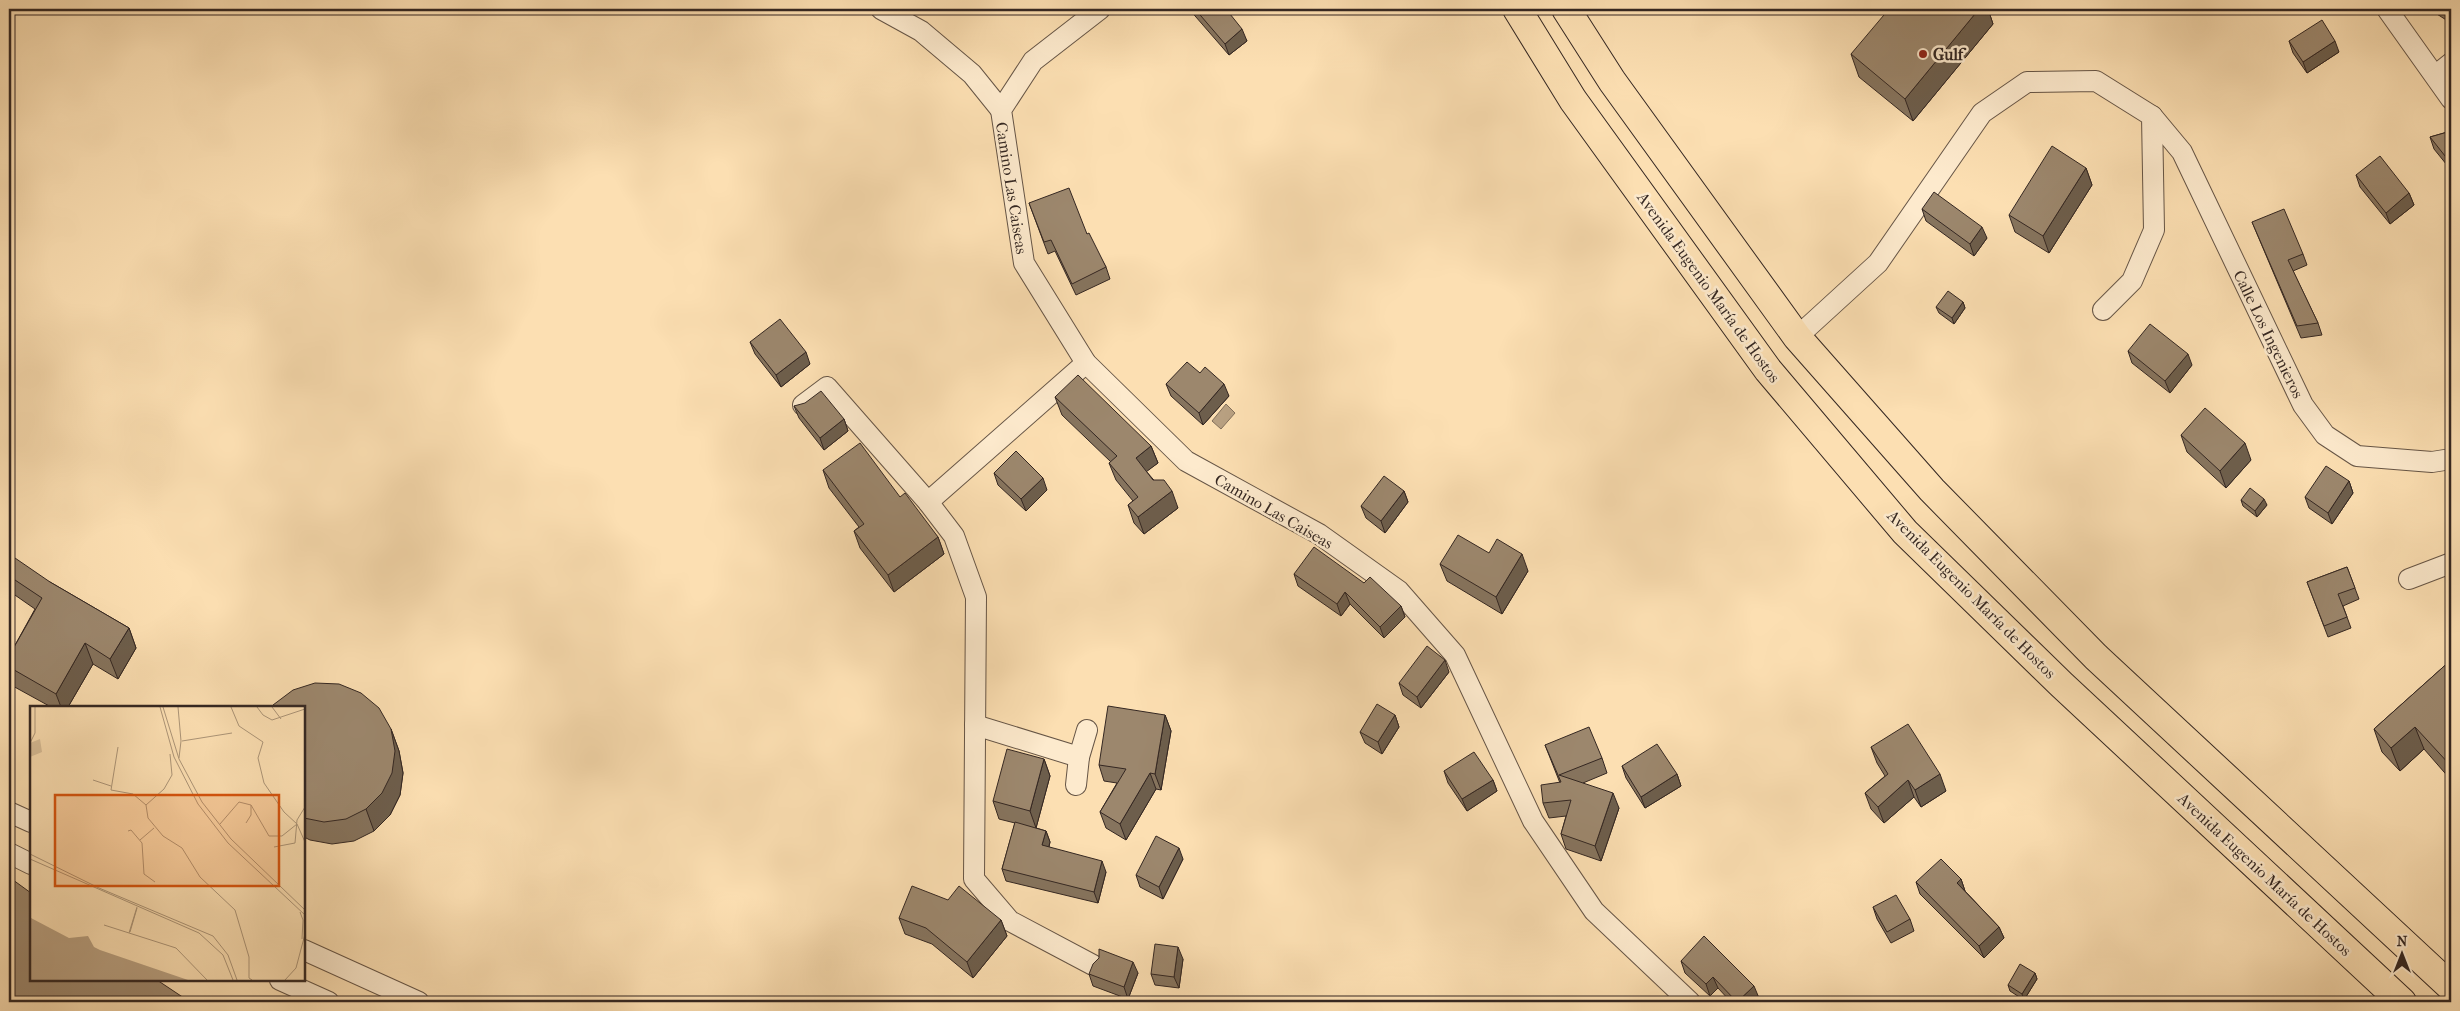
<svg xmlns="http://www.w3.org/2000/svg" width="2460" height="1011" font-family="'IM FELL French Canon',serif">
	<rect width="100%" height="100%" fill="#fcdfb2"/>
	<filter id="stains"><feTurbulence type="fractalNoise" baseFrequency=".004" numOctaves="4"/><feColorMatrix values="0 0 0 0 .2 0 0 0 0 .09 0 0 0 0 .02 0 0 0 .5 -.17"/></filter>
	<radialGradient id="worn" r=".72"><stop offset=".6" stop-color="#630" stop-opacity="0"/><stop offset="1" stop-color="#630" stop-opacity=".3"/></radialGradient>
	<path fill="#b8a081" stroke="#83705b" d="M 1226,404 L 1235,413 L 1221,429 L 1212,421 Z"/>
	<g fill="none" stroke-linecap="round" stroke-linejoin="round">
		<g stroke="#665546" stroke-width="22">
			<g id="minor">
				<path d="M 881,9 L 921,31 L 972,74 L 1001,110"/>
				<path d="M 1100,9 L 1033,61 L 1001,110 L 1024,263 L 1086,363 L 1186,461 L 1319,534 L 1399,591 L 1455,655 L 1533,821 L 1594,911 L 1690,1002"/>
				<path d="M 2387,9 L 2451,99"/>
				<path d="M 2436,75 L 2451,63"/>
				<path d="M 2152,116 L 2182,152 L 2303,405 L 2325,435 L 2357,456 L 2432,462 L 2451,459"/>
				<path d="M 1797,337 L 1878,263 L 1982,113 L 2027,82 L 2096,81 L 2152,116 L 2154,230 L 2132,281 L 2103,310"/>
				<path d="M 803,405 L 827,387 L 928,502 L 954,536 L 976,597 L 974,879 L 1010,921 L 1093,965"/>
				<path d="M 928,502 L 1086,363"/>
				<path d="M 2409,579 L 2451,563"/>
				<path d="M 975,725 L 1079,757"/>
				<path d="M 1076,785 L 1079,757 L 1087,730"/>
				<path d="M 9,812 L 31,822"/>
				<path d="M 9,853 L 31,864"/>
				<path d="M 304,950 L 419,1002"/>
				<path d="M 280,980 L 329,1002"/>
			</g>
		</g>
		<g stroke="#342722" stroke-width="30">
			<g id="highway">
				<path d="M 1517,9 L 1573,100 L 1768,370 L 1905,532 L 2061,684 L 2402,1002"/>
				<path d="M 1566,9 L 1612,81 L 1797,337 L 1932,490 L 2096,657 L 2451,987"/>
			</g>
		</g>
		<use href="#minor" stroke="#fdeacd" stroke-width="20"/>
		<use href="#highway" stroke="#fcdfb2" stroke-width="28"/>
	</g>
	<g fill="#86745e" stroke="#342722">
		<path d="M 1189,9 L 1226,9 L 1247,41 L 1229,55 Z"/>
		<path d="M 1907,9 L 1988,9 L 1993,24 L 1913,121 L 1859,77 L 1851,54 Z"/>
		<path d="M 2429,9 L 2451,9 L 2451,23 Z"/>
		<path d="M 2289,41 L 2339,52 L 2307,73 L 2293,53 Z"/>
		<path d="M 2451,131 L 2451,170 L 2434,149 L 2430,137 Z"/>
		<path d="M 2086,168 L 2092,185 L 2049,253 L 2015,232 L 2009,215 Z"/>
		<path d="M 2356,175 L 2409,193 L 2414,205 L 2390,224 L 2360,187 Z"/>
		<path d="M 1029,203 L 1087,234 L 1106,267 L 1110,279 L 1076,295 L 1055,251 L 1048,254 Z"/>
		<path d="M 1922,209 L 1987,238 L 1974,256 L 1926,221 Z"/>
		<path d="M 2252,222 L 2303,254 L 2307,265 L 2293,271 L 2318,323 L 2322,335 L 2301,338 Z"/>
		<path d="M 1963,302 L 1965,308 L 1954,324 L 1939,313 L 1936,307 Z"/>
		<path d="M 750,342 L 810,364 L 781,387 L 755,354 Z"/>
		<path d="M 2128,351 L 2192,365 L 2170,393 L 2132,363 Z"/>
		<path d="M 1200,373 L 1229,396 L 1203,425 L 1171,396 L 1166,384 Z"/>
		<path d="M 1055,397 L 1151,446 L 1158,463 L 1146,471 L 1178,508 L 1144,534 L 1134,523 L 1128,505 L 1133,501 L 1116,480 L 1109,463 L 1111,462 L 1062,415 Z"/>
		<path d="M 794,406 L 844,419 L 848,431 L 824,450 L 799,418 Z"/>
		<path d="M 2181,435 L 2251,460 L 2226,488 L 2187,452 Z"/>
		<path d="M 823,470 L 900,497 L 938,537 L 944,554 L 894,592 L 860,548 L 854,531 L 859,527 L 829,488 Z"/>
		<path d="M 994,473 L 1047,490 L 1026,511 L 998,485 Z"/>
		<path d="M 2349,481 L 2353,493 L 2332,524 L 2309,508 L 2305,497 Z"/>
		<path d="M 1404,491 L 1408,502 L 1385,533 L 1366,518 L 1361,506 Z"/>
		<path d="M 2241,500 L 2267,505 L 2257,517 L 2243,506 Z"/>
		<path d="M 1440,564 L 1528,571 L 1502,614 L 1447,581 Z"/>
		<path d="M 9,566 L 50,582 L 129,628 L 136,648 L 118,679 L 93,664 L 68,707 L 51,707 L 11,685 L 9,678 L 9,656 L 35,609 L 12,593 L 9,585 Z"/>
		<path d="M 2347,567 L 2359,599 L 2343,606 L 2351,628 L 2328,637 L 2307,582 Z"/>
		<path d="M 1294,574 L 1364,583 L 1401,606 L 1405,617 L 1384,638 L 1350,604 L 1341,616 L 1298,586 Z"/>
		<path d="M 2451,660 L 2451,780 L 2424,749 L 2400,771 L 2382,752 L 2374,729 Z"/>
		<path d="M 1449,672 L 1421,708 L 1403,695 L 1399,683 Z"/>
		<path d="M 304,707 L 391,729 L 399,751 L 403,773 L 400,795 L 390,815 L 374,831 L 354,841 L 332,844 L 310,840 L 304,837 Z"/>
		<path d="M 1165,715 L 1171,731 L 1161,790 L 1156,789 L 1126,840 L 1106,828 L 1100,812 L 1117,783 L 1104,781 L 1099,765 Z"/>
		<path d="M 1395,715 L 1399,727 L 1382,754 L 1365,743 L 1360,732 Z"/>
		<path d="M 1545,745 L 1602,758 L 1607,773 L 1583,783 L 1619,808 L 1601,861 L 1566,849 L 1561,834 L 1566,816 L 1549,818 L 1543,803 L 1560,783 Z"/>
		<path d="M 1871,747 L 1946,791 L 1921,807 L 1914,797 L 1884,823 L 1871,809 L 1865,793 L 1885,776 L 1877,763 Z"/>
		<path d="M 1044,759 L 1050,776 L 1036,828 L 1046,831 L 1050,842 L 1049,847 L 1106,872 L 1098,903 L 1006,881 L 1002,869 L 1015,823 L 999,819 L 993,801 Z"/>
		<path d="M 1622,766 L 1677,774 L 1681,786 L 1645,808 L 1626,778 Z"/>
		<path d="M 1444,771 L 1493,780 L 1497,791 L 1467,811 L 1448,783 Z"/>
		<path d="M 1183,859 L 1163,899 L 1140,887 L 1136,875 Z"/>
		<path d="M 1961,879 L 1965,891 L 1999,927 L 2004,938 L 1984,958 L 1920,894 L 1916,882 Z"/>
		<path d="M 1873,907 L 1910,919 L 1914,931 L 1891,943 L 1877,919 Z"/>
		<path d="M 899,918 L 1001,920 L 1007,936 L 973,978 L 932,944 L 905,934 Z"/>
		<path d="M 1183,959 L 1179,988 L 1155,985 L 1151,974 Z"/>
		<path d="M 1681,961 L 1759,998 L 1754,1002 L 1731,1002 L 1718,988 L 1710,996 L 1685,973 Z"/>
		<path d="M 1138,973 L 1128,999 L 1093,986 L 1089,974 Z"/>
		<path d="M 2035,973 L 2037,979 L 2024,1000 L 2010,991 L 2008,985 Z"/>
	</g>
	<g fill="#6d5e4c" stroke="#342722">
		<path d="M 1979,9 L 1988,9 L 1993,24 L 1913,121 L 1905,99 Z"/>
		<path d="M 1242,29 L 1247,41 L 1229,55 L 1225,44 Z"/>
		<path d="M 2335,41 L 2339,52 L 2307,73 L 2303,62 Z"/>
		<path d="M 2086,168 L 2092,185 L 2049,253 L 2043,236 Z"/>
		<path d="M 2409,193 L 2414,205 L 2390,224 L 2386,213 Z"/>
		<path d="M 1982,227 L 1987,238 L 1974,256 L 1970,244 Z"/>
		<path d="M 1963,302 L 1965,308 L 1954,324 L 1952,318 Z"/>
		<path d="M 806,352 L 810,364 L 781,387 L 776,375 Z"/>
		<path d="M 2188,354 L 2192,365 L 2170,393 L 2165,381 Z"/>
		<path d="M 1224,384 L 1229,396 L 1203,425 L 1199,413 Z"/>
		<path d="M 844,419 L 848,431 L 824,450 L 820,438 Z"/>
		<path d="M 2245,443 L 2251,460 L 2226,488 L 2220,471 Z"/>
		<path d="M 1151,446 L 1158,463 L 1142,475 L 1136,458 Z"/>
		<path d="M 1043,478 L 1047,490 L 1026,511 L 1021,499 Z"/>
		<path d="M 2349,481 L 2353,493 L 2332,524 L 2328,513 Z"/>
		<path d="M 1172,491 L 1178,508 L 1144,534 L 1138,517 Z"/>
		<path d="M 1404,491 L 1408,502 L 1385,533 L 1381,521 Z"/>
		<path d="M 2264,499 L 2267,505 L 2257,517 L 2255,511 Z"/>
		<path d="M 938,537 L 944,554 L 894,592 L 888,575 Z"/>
		<path d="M 1522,554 L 1528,571 L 1502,614 L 1496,597 Z"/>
		<path d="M 1345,592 L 1350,604 L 1341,616 L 1337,604 Z"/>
		<path d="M 1401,606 L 1405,617 L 1384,638 L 1380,627 Z"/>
		<path d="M 129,628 L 136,648 L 118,679 L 110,659 Z"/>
		<path d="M 85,643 L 93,664 L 68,707 L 61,707 L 56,694 Z"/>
		<path d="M 1445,660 L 1449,672 L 1421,708 L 1417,697 Z"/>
		<path d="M 1165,715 L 1171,731 L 1161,790 L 1155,774 Z"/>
		<path d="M 1395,715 L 1399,727 L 1382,754 L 1378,742 Z"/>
		<path d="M 2415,727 L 2424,749 L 2400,771 L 2391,748 Z"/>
		<path d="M 391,729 L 399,751 L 403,773 L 400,795 L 390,815 L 374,831 L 366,809 Z"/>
		<path d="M 1044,759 L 1050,776 L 1036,828 L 1030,811 Z"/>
		<path d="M 1150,773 L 1156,789 L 1126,840 L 1120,824 Z"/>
		<path d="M 1677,774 L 1681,786 L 1645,808 L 1641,797 Z"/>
		<path d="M 1940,774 L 1946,791 L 1921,807 L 1915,790 Z"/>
		<path d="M 1493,780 L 1497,791 L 1467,811 L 1462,799 Z"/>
		<path d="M 1908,780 L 1914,797 L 1884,823 L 1878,807 Z"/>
		<path d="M 1613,793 L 1619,808 L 1601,861 L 1595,846 Z"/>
		<path d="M 1046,831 L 1050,842 L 1046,857 L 1042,845 Z"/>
		<path d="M 1179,848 L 1183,859 L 1163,899 L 1159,887 Z"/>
		<path d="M 1102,861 L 1106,872 L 1098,903 L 1094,892 Z"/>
		<path d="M 1961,879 L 1965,891 L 1957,883 Z"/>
		<path d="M 1001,920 L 1007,936 L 973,978 L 967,962 Z"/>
		<path d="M 1999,927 L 2004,938 L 1984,958 L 1979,946 Z"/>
		<path d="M 1178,947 L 1183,959 L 1179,988 L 1174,977 Z"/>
		<path d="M 1133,962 L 1138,973 L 1128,999 L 1124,987 Z"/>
		<path d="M 2035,973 L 2037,979 L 2024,1000 L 2022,994 Z"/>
		<path d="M 1713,977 L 1718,988 L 1710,996 L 1706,984 Z"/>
		<path d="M 1754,986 L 1759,998 L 1754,1002 L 1737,1002 Z"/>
	</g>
	<g fill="#9c876d" stroke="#342722">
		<path d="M 1195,9 L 1226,9 L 1242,29 L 1225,44 Z"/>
		<path d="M 1889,9 L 1979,9 L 1905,99 L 1851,54 Z"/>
		<path d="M 2443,9 L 2451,9 L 2451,10 L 2449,13 Z"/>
		<path d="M 2322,20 L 2335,41 L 2303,62 L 2289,41 Z"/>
		<path d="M 2451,131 L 2451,159 L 2449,161 L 2430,137 Z"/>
		<path d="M 2052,146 L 2086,168 L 2043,236 L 2009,215 Z"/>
		<path d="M 2380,156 L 2409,193 L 2386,213 L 2356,175 Z"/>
		<path d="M 1069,188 L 1087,234 L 1089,233 L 1106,267 L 1072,284 L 1051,240 L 1044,242 L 1029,203 Z"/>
		<path d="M 1934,192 L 1982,227 L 1970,244 L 1922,209 Z"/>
		<path d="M 2284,209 L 2303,254 L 2288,260 L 2318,323 L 2297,326 L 2252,222 Z"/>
		<path d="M 1948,291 L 1963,302 L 1952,318 L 1936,307 Z"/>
		<path d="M 780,319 L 806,352 L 776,375 L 750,342 Z"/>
		<path d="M 2150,324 L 2188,354 L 2165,381 L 2128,351 Z"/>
		<path d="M 1187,362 L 1200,373 L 1205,367 L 1224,384 L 1199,413 L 1166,384 Z"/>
		<path d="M 1078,375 L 1151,446 L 1136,458 L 1153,480 L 1164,480 L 1172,491 L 1138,517 L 1128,505 L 1138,497 L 1109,463 L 1117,456 L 1055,397 Z"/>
		<path d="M 821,391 L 844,419 L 820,438 L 794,406 L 805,403 Z"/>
		<path d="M 2205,408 L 2245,443 L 2220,471 L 2181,435 Z"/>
		<path d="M 860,443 L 900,497 L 905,493 L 938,537 L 888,575 L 854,531 L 864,524 L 823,470 Z"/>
		<path d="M 1016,451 L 1043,478 L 1021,499 L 994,473 Z"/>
		<path d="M 2326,466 L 2349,481 L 2328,513 L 2305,497 Z"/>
		<path d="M 1384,476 L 1404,491 L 1381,521 L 1361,506 Z"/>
		<path d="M 2250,488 L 2264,499 L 2255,511 L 2241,500 Z"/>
		<path d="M 1458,535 L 1489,553 L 1497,539 L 1522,554 L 1496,597 L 1440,564 Z"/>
		<path d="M 1314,547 L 1364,583 L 1370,577 L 1401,606 L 1380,627 L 1345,592 L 1337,604 L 1294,574 Z"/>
		<path d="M 15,558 L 50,582 L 129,628 L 110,659 L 85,643 L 56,694 L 9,667 L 9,656 L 42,598 L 9,576 L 9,566 Z"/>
		<path d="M 2347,567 L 2355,588 L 2338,594 L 2347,617 L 2324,626 L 2307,582 Z"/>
		<path d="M 1427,646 L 1445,660 L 1417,697 L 1399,683 Z"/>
		<path d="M 2451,660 L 2451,766 L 2415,727 L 2391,748 L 2374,729 Z"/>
		<path d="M 315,683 L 339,684 L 361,693 L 379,708 L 391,729 L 395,751 L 392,773 L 382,793 L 366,809 L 346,819 L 324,822 L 304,818 L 304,707 L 272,707 L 273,705 L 293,690 Z"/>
		<path d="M 1377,704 L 1395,715 L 1378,742 L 1360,732 Z"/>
		<path d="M 1108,706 L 1165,715 L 1155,774 L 1150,773 L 1120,824 L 1100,812 L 1126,769 L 1099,765 Z"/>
		<path d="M 1908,724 L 1940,774 L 1915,790 L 1908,780 L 1878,807 L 1865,793 L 1888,774 L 1871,747 Z"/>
		<path d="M 1589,727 L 1602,758 L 1559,775 L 1613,793 L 1595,846 L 1561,834 L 1571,800 L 1543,803 L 1541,785 L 1561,782 L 1545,745 Z"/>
		<path d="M 1657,744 L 1677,774 L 1641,797 L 1622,766 Z"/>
		<path d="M 1007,749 L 1044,759 L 1030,811 L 993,801 Z"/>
		<path d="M 1474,752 L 1493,780 L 1462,799 L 1444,771 Z"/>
		<path d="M 1015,822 L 1046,831 L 1042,845 L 1102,861 L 1094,892 L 1002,869 Z"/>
		<path d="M 1156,836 L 1179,848 L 1159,887 L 1136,875 Z"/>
		<path d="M 1941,859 L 1961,879 L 1957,883 L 1999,927 L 1979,946 L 1916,882 Z"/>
		<path d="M 9,877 L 31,893 L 31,980 L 157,980 L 190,1002 L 9,1002 Z"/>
		<path d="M 912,886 L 948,900 L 959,886 L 1001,920 L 967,962 L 926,928 L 899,918 Z"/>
		<path d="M 1896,895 L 1910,919 L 1887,932 L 1873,907 Z"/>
		<path d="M 1704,936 L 1754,986 L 1737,1002 L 1713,977 L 1706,984 L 1681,961 Z"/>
		<path d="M 1155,944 L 1178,947 L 1174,977 L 1151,974 Z"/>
		<path d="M 1099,949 L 1133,962 L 1124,987 L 1089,974 L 1093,964 L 1099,958 Z"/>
		<path d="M 2020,964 L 2035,973 L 2022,994 L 2008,985 Z"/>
	</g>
	<circle fill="#8f2418" stroke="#fdeacd" stroke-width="2" cx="1923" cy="54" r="5"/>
	<g text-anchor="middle" stroke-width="5" stroke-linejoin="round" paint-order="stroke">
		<g font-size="16" font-weight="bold" fill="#342722" stroke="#fdeacd" text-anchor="start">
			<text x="1933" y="60">Gulf</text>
		</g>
		<g font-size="16" fill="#342722" stroke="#fdeacd">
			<text transform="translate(1012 188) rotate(81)" y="6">Camino Las Caiseas</text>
			<text transform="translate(1709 287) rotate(54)" y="6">Avenida Eugenio María de Hostos</text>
			<text transform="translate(2269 334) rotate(64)" y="6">Calle Los Ingenieros</text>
			<text transform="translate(1274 511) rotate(30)" y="6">Camino Las Caiseas</text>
			<text transform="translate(1972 594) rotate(45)" y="6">Avenida Eugenio María de Hostos</text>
			<text transform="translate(2265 874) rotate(43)" y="6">Avenida Eugenio María de Hostos</text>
		</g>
	</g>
	<g transform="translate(30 706)">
		<rect width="275" height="275" fill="#fcdfb2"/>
		<path d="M 10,33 L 12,46 L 0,51 L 0,37 Z" fill="#dac09a"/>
		<path d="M 1,212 L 39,232 L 58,230 L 64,241 L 70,244 L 158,274 L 0,274 Z" fill="#b8a081"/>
		<path fill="none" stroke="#ac9578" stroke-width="1" d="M 130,1 L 144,51 L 168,98 L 198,137 L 275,209M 133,1 L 149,53 L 172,96 L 201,133 L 275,204M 148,1 L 151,35M 201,1 L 209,20 L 233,36 L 228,52 L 234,77 L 254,106 L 267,118 L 275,136M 227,1 L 233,9 L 242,14 L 275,3M 242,1 L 251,13M 152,35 L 202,27M 0,37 L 5,27 L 5,1M 88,41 L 81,84 L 103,88 L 116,99M 140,48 L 142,69 L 134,83 L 116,99 L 118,112 L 133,130 L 152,142 L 170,171 L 205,204 L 219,251 L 219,272 L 222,274M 149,52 L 151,35M 63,74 L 81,80M 221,99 L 239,130 L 252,130 L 267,118M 190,118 L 209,96 L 221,99 L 221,109 L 216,117M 98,125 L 101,124 L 112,137 L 114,168 L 125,176M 110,134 L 124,122M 244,141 L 265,137 L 267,114 L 275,101M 0,148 L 69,182 L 183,230 L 198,249 L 207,274M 0,153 L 169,227 L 193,249 L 203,274M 270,206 L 273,214 L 272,233M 74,219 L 146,242 L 177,274M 100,226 L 107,202M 99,227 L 107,201M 255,274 L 266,262 L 275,228"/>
		<path fill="#d6540e" fill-opacity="0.15" stroke="#d6540e" stroke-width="2.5" d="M 25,89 L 249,89 L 249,180 L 25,180 Z"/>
		<rect width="275" height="275" fill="none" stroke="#342722" stroke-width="2.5"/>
	</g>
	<rect width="2460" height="1011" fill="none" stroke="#fcdfb2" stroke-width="30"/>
	<rect x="10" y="10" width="2440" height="991" fill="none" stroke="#342722" stroke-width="2.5"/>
	<rect x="15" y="15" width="2430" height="981" fill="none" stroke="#342722"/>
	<g transform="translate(2402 954)" stroke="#fdeacd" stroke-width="4" paint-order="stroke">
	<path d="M0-4L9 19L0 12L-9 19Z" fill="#342722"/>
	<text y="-8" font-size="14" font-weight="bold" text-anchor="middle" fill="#342722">N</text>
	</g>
	<rect width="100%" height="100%" filter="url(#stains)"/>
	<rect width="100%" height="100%" fill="url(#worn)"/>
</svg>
